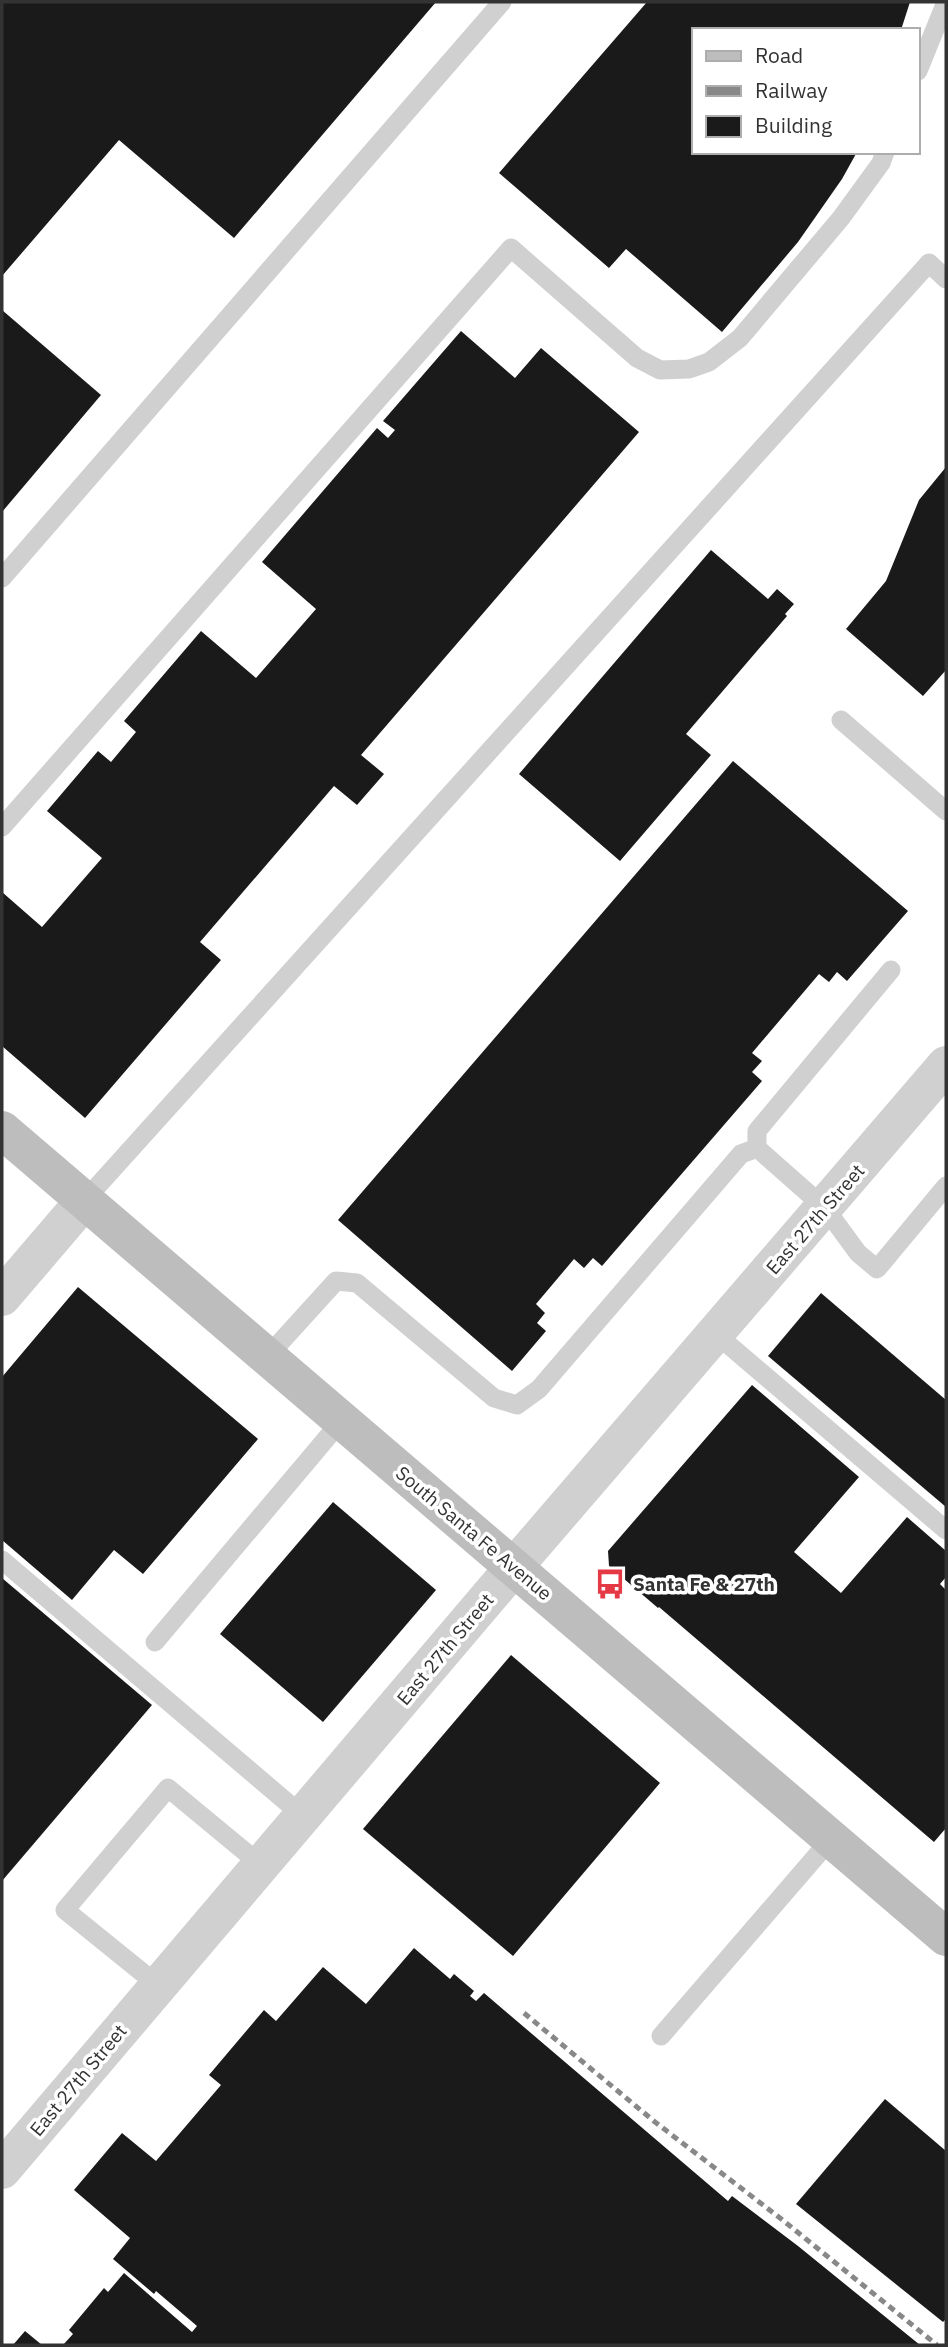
<svg xmlns="http://www.w3.org/2000/svg" width="948" height="2347" font-family="'IBM Plex Sans',sans-serif">
	<rect width="100%" height="100%" fill="#fff"/>
	<g fill="#1a1a1a">
		<path d="M 2,2 L 436,2 L 234,238 L 119,140 L 2,276 Z"/>
		<path d="M 647,2 L 910,2 L 901,30 L 694,30 L 694,152 L 857,152 L 842,179 L 798,242 L 722,332 L 626,249 L 609,268 L 499,173 Z"/>
		<path d="M 2,310 L 101,395 L 2,512 Z"/>
		<path d="M 461,331 L 515,378 L 541,348 L 639,432 L 361,755 L 384,774 L 357,805 L 334,786 L 200,942 L 221,960 L 85,1118 L 2,1046 L 2,892 L 42,927 L 102,858 L 47,811 L 98,751 L 111,762 L 136,732 L 124,721 L 201,631 L 256,678 L 316,609 L 262,562 L 377,428 L 388,438 L 395,430 L 383,421 Z"/>
		<path d="M 946,467 L 946,670 L 923,696 L 846,629 L 886,581 L 919,500 Z"/>
		<path d="M 711,550 L 768,599 L 777,589 L 794,604 L 785,614 L 787,616 L 686,734 L 711,755 L 620,861 L 519,774 Z"/>
		<path d="M 733,761 L 908,911 L 847,981 L 837,972 L 829,982 L 819,974 L 752,1053 L 762,1061 L 752,1072 L 762,1081 L 602,1266 L 593,1258 L 584,1268 L 574,1259 L 536,1304 L 545,1313 L 537,1323 L 546,1331 L 512,1371 L 338,1220 Z"/>
		<path d="M 78,1287 L 258,1439 L 143,1574 L 114,1550 L 72,1600 L 2,1540 L 2,1377 Z"/>
		<path d="M 821,1293 L 946,1400 L 946,1507 L 768,1356 Z"/>
		<path d="M 752,1385 L 859,1477 L 794,1552 L 841,1593 L 907,1517 L 946,1551 L 946,1577 L 940,1584 L 946,1590 L 946,1828 L 934,1842 L 659,1607 L 658,1608 L 609,1566 L 608,1551 Z"/>
		<path d="M 333,1502 L 436,1590 L 323,1722 L 220,1634 Z"/>
		<path d="M 2,1578 L 152,1705 L 2,1881 Z"/>
		<path d="M 511,1655 L 660,1783 L 513,1956 L 363,1829 Z"/>
		<path d="M 414,1948 L 450,1979 L 454,1974 L 474,1991 L 470,1996 L 476,2001 L 484,1993 L 728,2201 L 732,2196 L 798,2246 L 920,2345 L 63,2345 L 73,2334 L 69,2330 L 104,2288 L 108,2292 L 124,2273 L 192,2332 L 197,2326 L 156,2291 L 154,2294 L 113,2259 L 130,2238 L 74,2190 L 122,2133 L 156,2161 L 221,2085 L 209,2075 L 264,2010 L 276,2021 L 323,1967 L 366,2004 Z"/>
		<path d="M 885,2099 L 946,2151 L 946,2319 L 943,2322 L 796,2204 Z"/>
		<path d="M 25,2331 L 42,2345 L 13,2345 Z"/>
	</g>
	<g fill="none" stroke-linecap="round" stroke-linejoin="round">
		<g stroke="#d0d0d0" stroke-width="19">
			<path d="M 918,71 L 946,2"/>
			<path d="M 2,578 L 502,2"/>
			<path d="M 841,720 L 946,811"/>
			<path d="M 2,827 L 511,248 L 637,358 L 660,370 L 689,369 L 709,362 L 740,338 L 841,218 L 881,163 L 885,152"/>
			<path d="M 757,1148 L 757,1131 L 891,970"/>
			<path d="M 84,1201 L 929,263 L 946,279"/>
			<path d="M 716,1334 L 946,1530"/>
			<path d="M 267,1357 L 336,1281 L 357,1283 L 494,1398 L 517,1405 L 539,1389 L 741,1154 L 757,1148 L 825,1208 L 858,1253 L 877,1269 L 946,1186"/>
			<path d="M 2,1560 L 303,1816"/>
			<path d="M 155,1642 L 342,1420"/>
			<path d="M 159,1986 L 65,1910 L 168,1788 L 261,1865"/>
			<path d="M 661,2036 L 831,1839"/>
		</g>
		<g stroke="#d0d0d0" stroke-width="38">
			<path d="M 2,1297 L 84,1201"/>
			<path d="M 2,2170 L 514,1567 L 946,1065"/>
		</g>
		<path stroke="#bdbdbd" stroke-width="38" d="M 2,1130 L 946,1937"/>
		<path stroke="#888" stroke-width="5" stroke-dasharray="7 5" stroke-linecap="butt" d="M 524,2013 L 655,2122 L 780,2218 L 937,2345"/>
	</g>
	<defs>
		<g id="bus-bare" transform="scale(2.415)"><path d="M-5-6H5V4H4V6H2V4H-2V6H-4V4H-5ZM-3.5-4V0h7V-4ZM-3.5 1.2v1.5H-2V1.2ZM2 1.2v1.5H3.5V1.2Z" fill="#e63946" stroke="#fff" stroke-width="2.5" paint-order="stroke"/></g>
	</defs>
	<g fill-rule="evenodd">
		<use href="#bus-bare" x="610" y="1584"/>
	</g>
	<g text-anchor="middle" stroke-width="7" stroke-linejoin="round" paint-order="stroke">
		<g font-size="19" fill="#333" stroke="#fff">
			<text transform="translate(815 1219) rotate(-49)" y="7">East 27th Street</text>
			<text transform="translate(474 1533) rotate(40)" y="7">South Santa Fe Avenue</text>
			<text transform="translate(445 1649) rotate(-50)" y="7">East 27th Street</text>
			<text transform="translate(78 2080) rotate(-50)" y="7">East 27th Street</text>
		</g>
		<g font-size="19" font-weight="bold" fill="#333" stroke="#fff" text-anchor="start">
			<text x="633" y="1591">Santa Fe &amp; 27th</text>
		</g>
	</g>
	<rect width="948" height="2347" fill="none" stroke="#333333" stroke-width="7"/>
	<rect x="692" y="28" width="228" height="126" fill="#ffffff" stroke="#adadad" stroke-width="2"/>
	<rect x="706" y="51" width="35" height="10" fill="#bdbdbd" stroke="#adadad" stroke-width="2"/>
	<text x="755" y="63" font-size="21" fill="#333333">Road</text>
	<rect x="706" y="86" width="35" height="10" fill="#888888" stroke="#adadad" stroke-width="2"/>
	<text x="755" y="98" font-size="21" fill="#333333">Railway</text>
	<rect x="706" y="116" width="35" height="21" fill="#1a1a1a" stroke="#adadad" stroke-width="2"/>
	<text x="755" y="133" font-size="21" fill="#333333">Building</text>
</svg>
